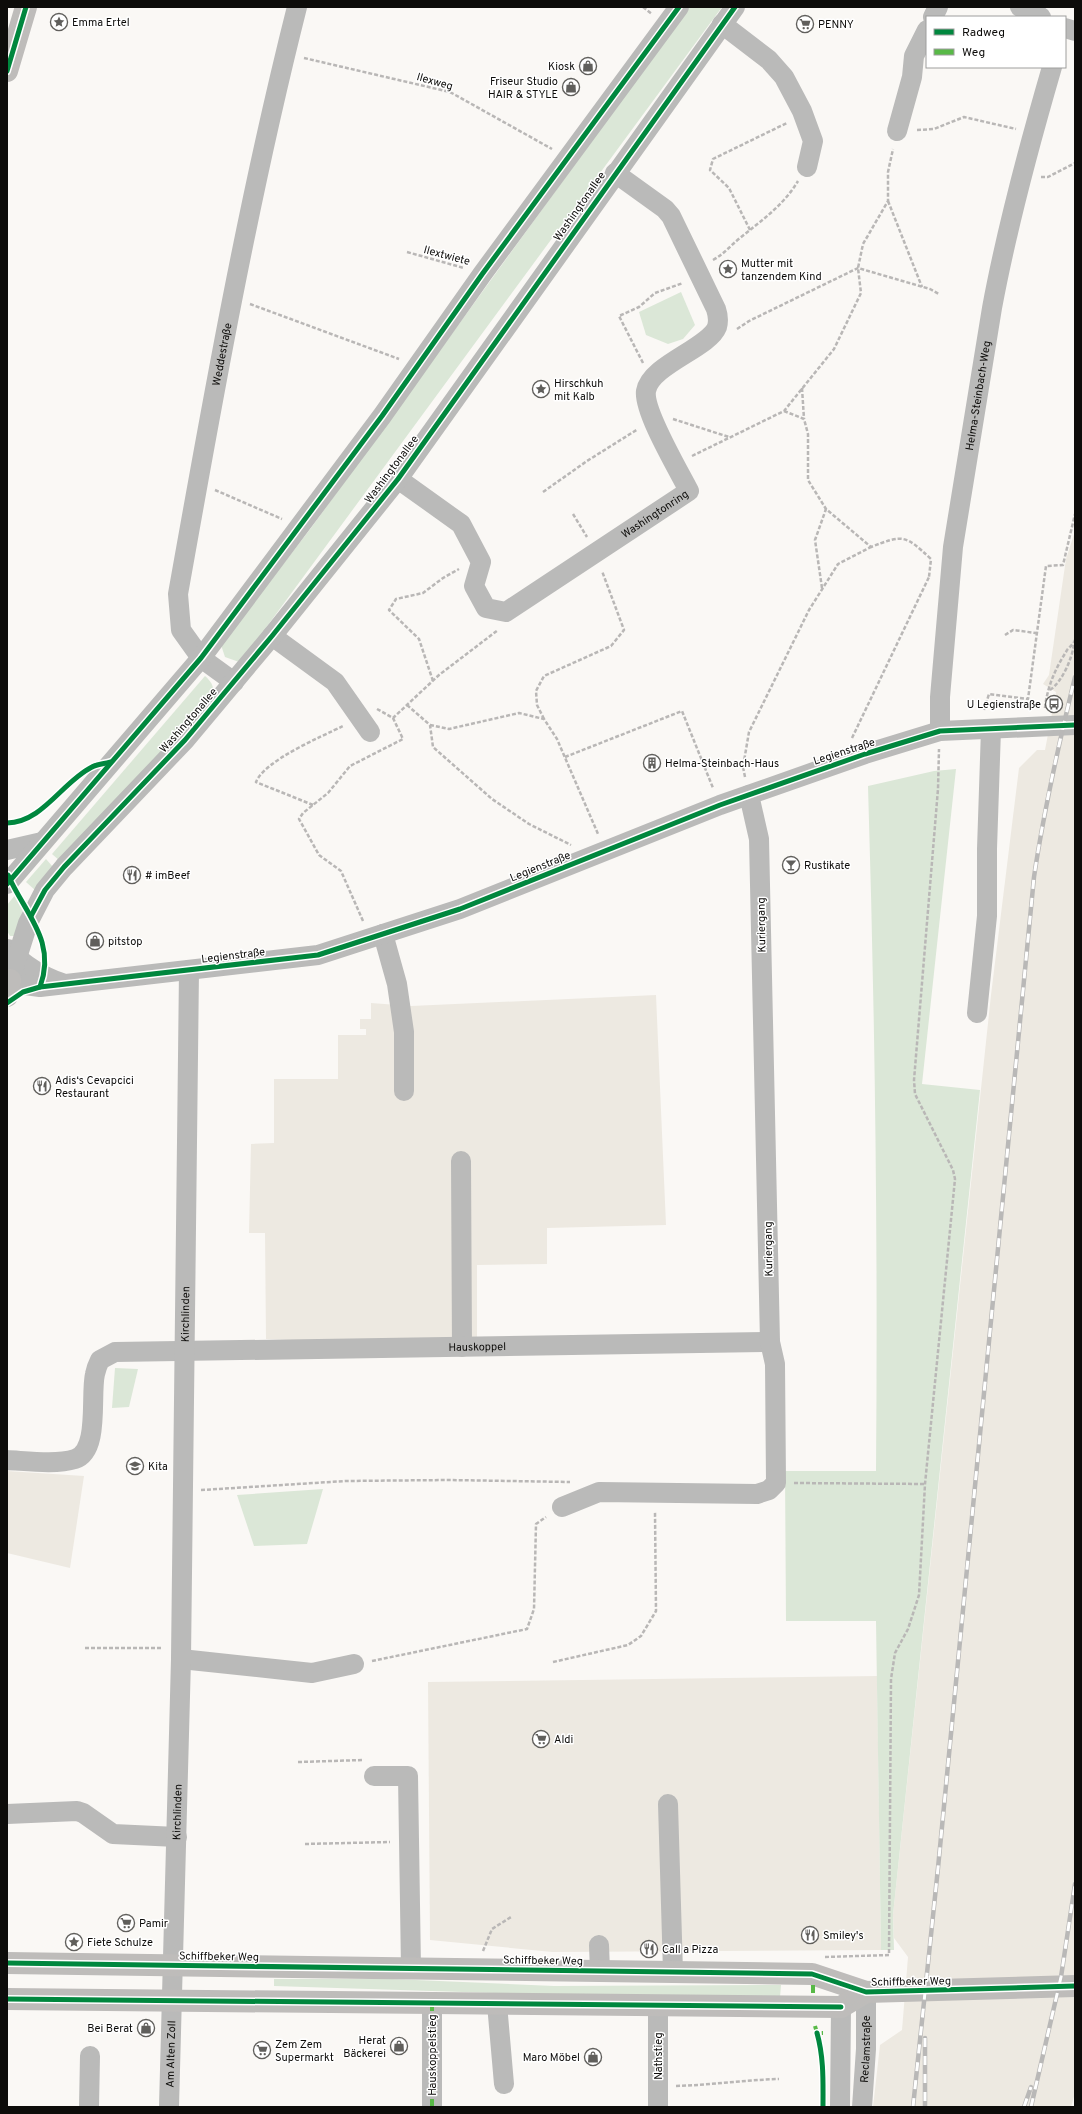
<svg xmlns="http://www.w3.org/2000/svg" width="1082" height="2114" font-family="Overpass,sans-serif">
	<rect width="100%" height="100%" fill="#faf8f5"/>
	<g fill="#ede9e1">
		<path d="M 1075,531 L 1075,2093 L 1071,2107 L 873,2107 L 880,2045 L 902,2030 L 908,1957 L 894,1938 L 893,1915 L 991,995 L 1019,768 L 1037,750 L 1045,750 L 1056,692 L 1043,684 L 1049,675 L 1066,559 Z"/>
		<path d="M 656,995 L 666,1225 L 547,1228 L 547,1264 L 477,1265 L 477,1347 L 266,1339 L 265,1233 L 249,1233 L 251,1144 L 274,1143 L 274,1079 L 338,1079 L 338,1035 L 366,1035 L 366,1029 L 360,1029 L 360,1019 L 371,1019 L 371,1003 L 411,1006 Z"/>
		<path d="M 7,1471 L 84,1476 L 70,1568 L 7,1553 Z"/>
		<path d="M 877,1676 L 881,1950 L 552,1952 L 430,1940 L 428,1682 Z"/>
	</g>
	<g fill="#dbe7d7">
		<path d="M 689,7 L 722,7 L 243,659 L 239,662 L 225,657 L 221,645 L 311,528 Z"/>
		<path d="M 681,292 L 695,325 L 683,339 L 668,344 L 646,335 L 639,312 Z"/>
		<path d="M 205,676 C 213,683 215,689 212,699 L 60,861 L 52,854 Z"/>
		<path d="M 956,769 L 922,1084 L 980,1090 L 893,1915 L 894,1950 L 881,1950 L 876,1621 L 786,1621 L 785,1471 L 876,1471 C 878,1243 875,1014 868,786 L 934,771 Z"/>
		<path d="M 46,859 L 53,867 L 36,891 L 26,882 Z"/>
		<path d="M 16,894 L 23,910 L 14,936 L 10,936 L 7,931 L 7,905 Z"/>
		<path d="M 115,1368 L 138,1369 L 129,1407 L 112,1408 Z"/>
		<path d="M 323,1489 L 307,1544 L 254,1546 L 237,1495 Z"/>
		<path d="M 274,1979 L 392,1979 L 554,1986 L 781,1985 L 780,1997 L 557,1995 L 274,1986 Z"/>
	</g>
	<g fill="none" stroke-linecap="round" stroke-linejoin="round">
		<g stroke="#b9b7b6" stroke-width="2.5" stroke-dasharray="4 2" stroke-linecap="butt">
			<path d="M 643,7 L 652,14"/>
			<path d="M 304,58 L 450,92 L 552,149"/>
			<path d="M 917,130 L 934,129 L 964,117 L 1016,129"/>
			<path d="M 1041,177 L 1048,177 L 1075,163"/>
			<path d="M 888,201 L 922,287"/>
			<path d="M 750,230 L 729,188 L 710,170 L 713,159 L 787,123"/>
			<path d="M 407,252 L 464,268"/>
			<path d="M 713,260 C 724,254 730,246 740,238 C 762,220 783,206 798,181"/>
			<path d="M 250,304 L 399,359"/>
			<path d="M 737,329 L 749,321 L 858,268 L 930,289 L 939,294"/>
			<path d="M 643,363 L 619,316 L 639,307 L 655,293 L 683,283"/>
			<path d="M 802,388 L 804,419"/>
			<path d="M 784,411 L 804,419 L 808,434 L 808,480 L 826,509 L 871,547 C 904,534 905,535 931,559 L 929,577"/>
			<path d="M 673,419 L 729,437"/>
			<path d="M 692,456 L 784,411 L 834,349 L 861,293 L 858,268 L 863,244 L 888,201 L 888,172 L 893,149"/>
			<path d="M 215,490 L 282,519"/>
			<path d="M 543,492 L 587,461 L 638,429"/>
			<path d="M 573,514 L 587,537"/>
			<path d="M 822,588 L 815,540 L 826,509"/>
			<path d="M 1005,635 L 1013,630 L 1036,633"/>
			<path d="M 433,681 L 419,639 L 389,610 L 396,599 L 423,593 L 443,578 L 459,569"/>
			<path d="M 1050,690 C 1062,682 1072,659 1074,644"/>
			<path d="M 407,705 L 430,725 L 433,747 L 492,799 L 529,824 L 571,845"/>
			<path d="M 1045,708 C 1047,688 1055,669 1066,652 C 1068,647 1073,646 1075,640"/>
			<path d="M 377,709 L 393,718 L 439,675 L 498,630"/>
			<path d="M 984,710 L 989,694 L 1028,699 L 1046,566 L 1063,565 L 1075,514"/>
			<path d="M 544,719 L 537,705 L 536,691 L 544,676 L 611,646 L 624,630 L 602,571"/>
			<path d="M 430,725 L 449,729 L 519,713 L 544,719 L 557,739 L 598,834"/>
			<path d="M 852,738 L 929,577"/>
			<path d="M 565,757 L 682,711 L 713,788"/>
			<path d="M 745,777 L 743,767 L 749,732 L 809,610 L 838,564 L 871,547"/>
			<path d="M 313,805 L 256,782 C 265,760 321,737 343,726"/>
			<path d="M 363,921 L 341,871 L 319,855 L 299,819 L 303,813 L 328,793 L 350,766 L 403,739 L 393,718"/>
			<path d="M 43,941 L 45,955"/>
			<path d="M 794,1483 L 925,1484"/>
			<path d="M 201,1490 L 346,1481 L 449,1480 L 570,1482"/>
			<path d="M 85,1648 L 162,1648"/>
			<path d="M 372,1661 L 527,1629 L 534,1609 L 536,1524 L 546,1517"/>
			<path d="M 553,1662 L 628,1645 L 641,1636 L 656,1611 L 655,1511"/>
			<path d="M 298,1762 L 364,1760"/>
			<path d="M 305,1844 L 390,1842"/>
			<path d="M 483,1951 L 492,1929 L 511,1917"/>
			<path d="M 825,1957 L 889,1955 L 891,1679 L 895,1653 L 908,1629 L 919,1595 L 925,1484 L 955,1179 L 953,1170 L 915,1094 L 914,1080 L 938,789 L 939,749"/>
			<path d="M 676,2086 C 711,2085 744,2080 779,2079"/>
		</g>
		<g stroke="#babab9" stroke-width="20">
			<path d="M 1020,7 L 1041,17"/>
			<path d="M 933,17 L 938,7"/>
			<path d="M 722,24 L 769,60 L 784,77 L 802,111 L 813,141 L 807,167"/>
			<path d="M 1065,28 L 1075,31"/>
			<path d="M 897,131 L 912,77 L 914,56 L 927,30"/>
			<path id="s1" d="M 398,479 L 461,524 L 481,562 L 474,586 L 486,608 L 506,612 L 689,491 C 679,471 643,411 646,391 C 650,365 709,348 717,327 C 719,320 718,315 716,309 L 671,216 L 665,209 L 615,173"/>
			<path d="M 272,636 L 335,682 L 370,732"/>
			<path id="s2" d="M 234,682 L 201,658 L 181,630 L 178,594 C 213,397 248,201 297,7"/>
			<path id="s3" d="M 940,731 L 940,697 L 953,547 L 992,308 C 1007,227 1029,146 1052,67"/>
			<path d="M 7,850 L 42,842"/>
			<path d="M 7,884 L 201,658 L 382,416 L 483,273 L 679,7"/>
			<path d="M 383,934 L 397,984 L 404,1032 L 404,1091"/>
			<path d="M 8,949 C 24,965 41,976 62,983"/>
			<path d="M 7,977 L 25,985 L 40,987 L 318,955 L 460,909 L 720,805 L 865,754 L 940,731 L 1075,725"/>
			<path d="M 10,980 L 28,923 L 45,890 L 64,867 L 185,740 L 272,636 L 398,479 L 735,7"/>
			<path d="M 977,1013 L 987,916 L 987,849 L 991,729"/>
			<path d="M 461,1161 L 462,1347"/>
			<path id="s4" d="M 7,1460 C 27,1461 56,1465 75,1459 C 100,1451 90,1395 95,1374 C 96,1369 98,1364 100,1360 L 115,1352 L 770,1342"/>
			<path d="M 562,1507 L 599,1492 L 757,1494 L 769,1490 L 776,1483 L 775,1364 L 770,1342 L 759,839 L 749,795"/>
			<path d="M 181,1659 L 312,1673 L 354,1664"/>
			<path d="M 374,1776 L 408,1776 L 411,1968"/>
			<path d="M 668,1804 L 673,1972"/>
			<path d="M 7,1814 L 77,1811 L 83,1813 L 113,1834 L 177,1837"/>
			<path d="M 599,1945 L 600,1971"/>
			<path d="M 432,2003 L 432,2107"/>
			<path d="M 497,2004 L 504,2084"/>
			<path d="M 89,2107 L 90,2056"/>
			<path id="s5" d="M 169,2107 L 181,1659 L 189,970"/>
			<path d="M 658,2107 L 658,2005"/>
			<path d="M 840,2107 L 841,2007"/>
			<path id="s6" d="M 862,2107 L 866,2049 L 866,1992"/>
		</g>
		<g stroke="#bebcba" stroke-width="22">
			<path d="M 7,71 L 26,7"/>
			<path d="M 7,996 L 10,980"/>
			<path d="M 7,1963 L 812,1974 L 866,1992 L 1075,1986"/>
			<path d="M 7,1999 L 841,2007 L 866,1992"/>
		</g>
		<g stroke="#b9b8b7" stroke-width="4.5">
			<g id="rail">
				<path d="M 925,2038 L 925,2107"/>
				<path d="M 913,2107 L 938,1868 L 1034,877 C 1044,809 1059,743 1075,677"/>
				<path d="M 1024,2107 L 1031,2087"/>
				<path d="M 1031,2107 L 1061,1977 L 1075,1884"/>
			</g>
		</g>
		<use href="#rail" stroke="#fff" stroke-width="3" stroke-dasharray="9" stroke-linecap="butt"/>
		<g stroke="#58b947" stroke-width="4" stroke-dasharray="8 4" stroke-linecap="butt">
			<path d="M 813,1985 L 813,1997"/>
			<path d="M 432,2003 L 432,2107"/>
			<path d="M 815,2026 L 817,2033 L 823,2033"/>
		</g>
		<g stroke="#fff" stroke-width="8">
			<g id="cycleway">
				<path d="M 7,71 L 26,7"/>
				<path d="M 7,823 C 43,822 62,782 92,767 C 97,764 104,764 110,762"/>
				<path d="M 8,875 C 25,914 57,941 40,987"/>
				<path d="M 7,884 L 201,658 L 382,416 L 483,273 L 679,7"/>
				<path d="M 31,916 L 45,890 L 64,867 L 185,740 L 272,636 L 398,479 L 735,7"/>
				<path d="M 7,1003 L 23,992 L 40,987 L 318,955 L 460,909 L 720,805 L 865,754 L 940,731 L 1075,725"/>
				<path d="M 7,1963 L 812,1974 L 866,1992 L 1075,1986"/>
				<path d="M 7,1999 L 841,2007"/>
				<path d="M 817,2033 C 824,2058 823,2082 823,2107"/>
			</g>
		</g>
		<use href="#cycleway" stroke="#00873e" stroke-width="5"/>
	</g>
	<defs>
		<g id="sight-ring" transform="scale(0.9)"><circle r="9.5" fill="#fff" stroke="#605f5c" stroke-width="1.5"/><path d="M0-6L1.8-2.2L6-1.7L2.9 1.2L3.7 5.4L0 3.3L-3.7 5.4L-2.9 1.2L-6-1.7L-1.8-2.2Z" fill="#605f5c"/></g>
		<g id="supermarket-ring" transform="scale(0.9)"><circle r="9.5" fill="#fff" stroke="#605f5c" stroke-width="1.5"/><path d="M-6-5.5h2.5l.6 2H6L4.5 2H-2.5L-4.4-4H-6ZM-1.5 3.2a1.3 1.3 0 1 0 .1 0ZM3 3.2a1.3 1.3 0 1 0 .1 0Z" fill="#605f5c"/></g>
		<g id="shop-ring" transform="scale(0.9)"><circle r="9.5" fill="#fff" stroke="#605f5c" stroke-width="1.5"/><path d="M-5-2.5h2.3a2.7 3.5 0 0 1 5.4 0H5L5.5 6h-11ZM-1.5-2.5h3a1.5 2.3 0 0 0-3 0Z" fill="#605f5c"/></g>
		<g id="bus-ring" transform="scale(0.9)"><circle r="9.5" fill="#fff" stroke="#605f5c" stroke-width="1.5"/><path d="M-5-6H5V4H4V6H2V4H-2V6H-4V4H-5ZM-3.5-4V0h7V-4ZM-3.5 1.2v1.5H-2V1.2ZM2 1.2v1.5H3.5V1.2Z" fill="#605f5c"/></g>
		<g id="building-ring" transform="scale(0.9)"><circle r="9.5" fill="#fff" stroke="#605f5c" stroke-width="1.5"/><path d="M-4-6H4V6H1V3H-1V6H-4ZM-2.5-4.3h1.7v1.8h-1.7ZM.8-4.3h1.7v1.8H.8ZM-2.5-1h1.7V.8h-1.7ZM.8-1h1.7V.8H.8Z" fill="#605f5c"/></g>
		<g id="bar-ring" transform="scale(0.9)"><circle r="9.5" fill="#fff" stroke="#605f5c" stroke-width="1.5"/><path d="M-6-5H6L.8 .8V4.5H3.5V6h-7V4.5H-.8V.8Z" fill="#605f5c"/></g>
		<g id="restaurant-ring" transform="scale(0.9)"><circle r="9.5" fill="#fff" stroke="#605f5c" stroke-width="1.5"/><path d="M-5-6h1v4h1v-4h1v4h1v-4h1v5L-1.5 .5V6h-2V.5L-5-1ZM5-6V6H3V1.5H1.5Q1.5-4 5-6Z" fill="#605f5c"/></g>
		<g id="school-ring" transform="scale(0.9)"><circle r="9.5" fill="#fff" stroke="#605f5c" stroke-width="1.5"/><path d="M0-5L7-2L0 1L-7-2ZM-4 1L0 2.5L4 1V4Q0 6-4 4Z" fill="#605f5c"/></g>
	</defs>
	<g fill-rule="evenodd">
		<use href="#sight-ring" x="59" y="22"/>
		<use href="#supermarket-ring" x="805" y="24"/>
		<use href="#shop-ring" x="588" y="66"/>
		<use href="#shop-ring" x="571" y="87"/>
		<use href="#sight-ring" x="728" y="269"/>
		<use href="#sight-ring" x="541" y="389"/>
		<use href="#bus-ring" x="1054" y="704"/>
		<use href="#building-ring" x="652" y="763"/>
		<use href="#bar-ring" x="791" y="865"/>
		<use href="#restaurant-ring" x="132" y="875"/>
		<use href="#shop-ring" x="95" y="941"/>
		<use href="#restaurant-ring" x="42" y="1086"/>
		<use href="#school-ring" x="135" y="1466"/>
		<use href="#supermarket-ring" x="541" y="1739"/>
		<use href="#supermarket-ring" x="126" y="1923"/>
		<use href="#restaurant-ring" x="810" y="1935"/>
		<use href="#sight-ring" x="74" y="1942"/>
		<use href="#restaurant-ring" x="649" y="1949"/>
		<use href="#shop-ring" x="146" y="2028"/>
		<use href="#shop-ring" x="399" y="2046"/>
		<use href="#supermarket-ring" x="262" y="2050"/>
		<use href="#shop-ring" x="593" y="2057"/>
	</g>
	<g text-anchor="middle" stroke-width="3" stroke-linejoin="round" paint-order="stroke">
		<g font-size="11" fill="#0d0c0a" stroke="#fff" text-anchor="start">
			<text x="72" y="26">Emma Ertel</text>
			<text x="818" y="28">PENNY</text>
			<text x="575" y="70" text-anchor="end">Kiosk</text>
			<text x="558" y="85" text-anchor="end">Friseur Studio<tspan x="558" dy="13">HAIR &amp; STYLE</tspan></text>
			<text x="741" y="267">Mutter mit<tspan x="741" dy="13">tanzendem Kind</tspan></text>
			<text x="554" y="387">Hirschkuh<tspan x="554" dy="13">mit Kalb</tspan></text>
			<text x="1041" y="708" text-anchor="end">U Legienstraße</text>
			<text x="665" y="767">Helma-Steinbach-Haus</text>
			<text x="804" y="869">Rustikate</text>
			<text x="145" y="879"># imBeef</text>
			<text x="108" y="945">pitstop</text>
			<text x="55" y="1084">Adis‘s Cevapcici<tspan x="55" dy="13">Restaurant</tspan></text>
			<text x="148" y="1470">Kita</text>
			<text x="554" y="1743">Aldi</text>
			<text x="139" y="1927">Pamir</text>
			<text x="823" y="1939">Smiley's</text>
			<text x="87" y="1946">Fiete Schulze</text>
			<text x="662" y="1953">Call a Pizza</text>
			<text x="133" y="2032" text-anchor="end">Bei Berat</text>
			<text x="386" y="2044" text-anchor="end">Herat<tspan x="386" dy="13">Bäckerei</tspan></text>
			<text x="275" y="2048">Zem Zem<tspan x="275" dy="13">Supermarkt</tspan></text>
			<text x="580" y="2061" text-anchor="end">Maro Möbel</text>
		</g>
		<g font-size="11" fill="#0d0c0a" stroke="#fff">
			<text transform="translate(435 81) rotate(16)" y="4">Ilexweg</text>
			<text transform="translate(579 206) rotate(-55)" y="4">Washingtonallee</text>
			<text transform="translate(447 255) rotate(15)" y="4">Ilextwiete</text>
			<text dy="4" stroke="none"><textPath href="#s2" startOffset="355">Weddestraße</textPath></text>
			<text dy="4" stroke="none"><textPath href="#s3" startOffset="338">Helma-Steinbach-Weg</textPath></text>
			<text transform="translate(391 469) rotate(-53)" y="4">Washingtonallee</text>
			<text dy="4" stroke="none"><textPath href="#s1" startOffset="369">Washingtonring</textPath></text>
			<text transform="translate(188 720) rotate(-49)" y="4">Washingtonallee</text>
			<text transform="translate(844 751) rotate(-18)" y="4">Legienstraße</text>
			<text transform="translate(540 866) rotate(-22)" y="4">Legienstraße</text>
			<text transform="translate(761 925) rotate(-91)" y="4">Kuriergang</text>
			<text transform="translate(233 955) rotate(-7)" y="4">Legienstraße</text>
			<text transform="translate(768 1249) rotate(-91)" y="4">Kuriergang</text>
			<text dy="4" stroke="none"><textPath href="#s5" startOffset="793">Kirchlinden</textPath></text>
			<text dy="4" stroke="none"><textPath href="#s4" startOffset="554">Hauskoppel</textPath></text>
			<text dy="4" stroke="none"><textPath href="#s5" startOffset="295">Kirchlinden</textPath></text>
			<text transform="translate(219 1956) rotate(1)" y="4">Schiffbeker Weg</text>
			<text transform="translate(543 1960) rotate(1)" y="4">Schiffbeker Weg</text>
			<text transform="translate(911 1981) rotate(-1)" y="4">Schiffbeker Weg</text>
			<text dy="4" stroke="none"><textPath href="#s6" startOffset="58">Reclamstraße</textPath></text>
			<text dy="4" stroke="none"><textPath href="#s5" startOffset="53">Am Alten Zoll</textPath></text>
			<text transform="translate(432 2055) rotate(-90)" y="4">Hauskoppelstieg</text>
			<text transform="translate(658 2056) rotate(-90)" y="4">Nathstieg</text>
		</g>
	</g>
	<rect width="1082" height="2114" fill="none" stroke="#0d0c0a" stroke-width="16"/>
	<rect x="926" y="16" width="140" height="52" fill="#ffffff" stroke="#9e9e9d"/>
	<rect x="934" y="29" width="20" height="6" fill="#00873e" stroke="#9e9e9d"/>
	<text x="962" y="36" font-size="12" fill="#0d0c0a">Radweg</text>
	<rect x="934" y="49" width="20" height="6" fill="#58b947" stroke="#9e9e9d"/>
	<text x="962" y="56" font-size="12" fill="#0d0c0a">Weg</text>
</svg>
